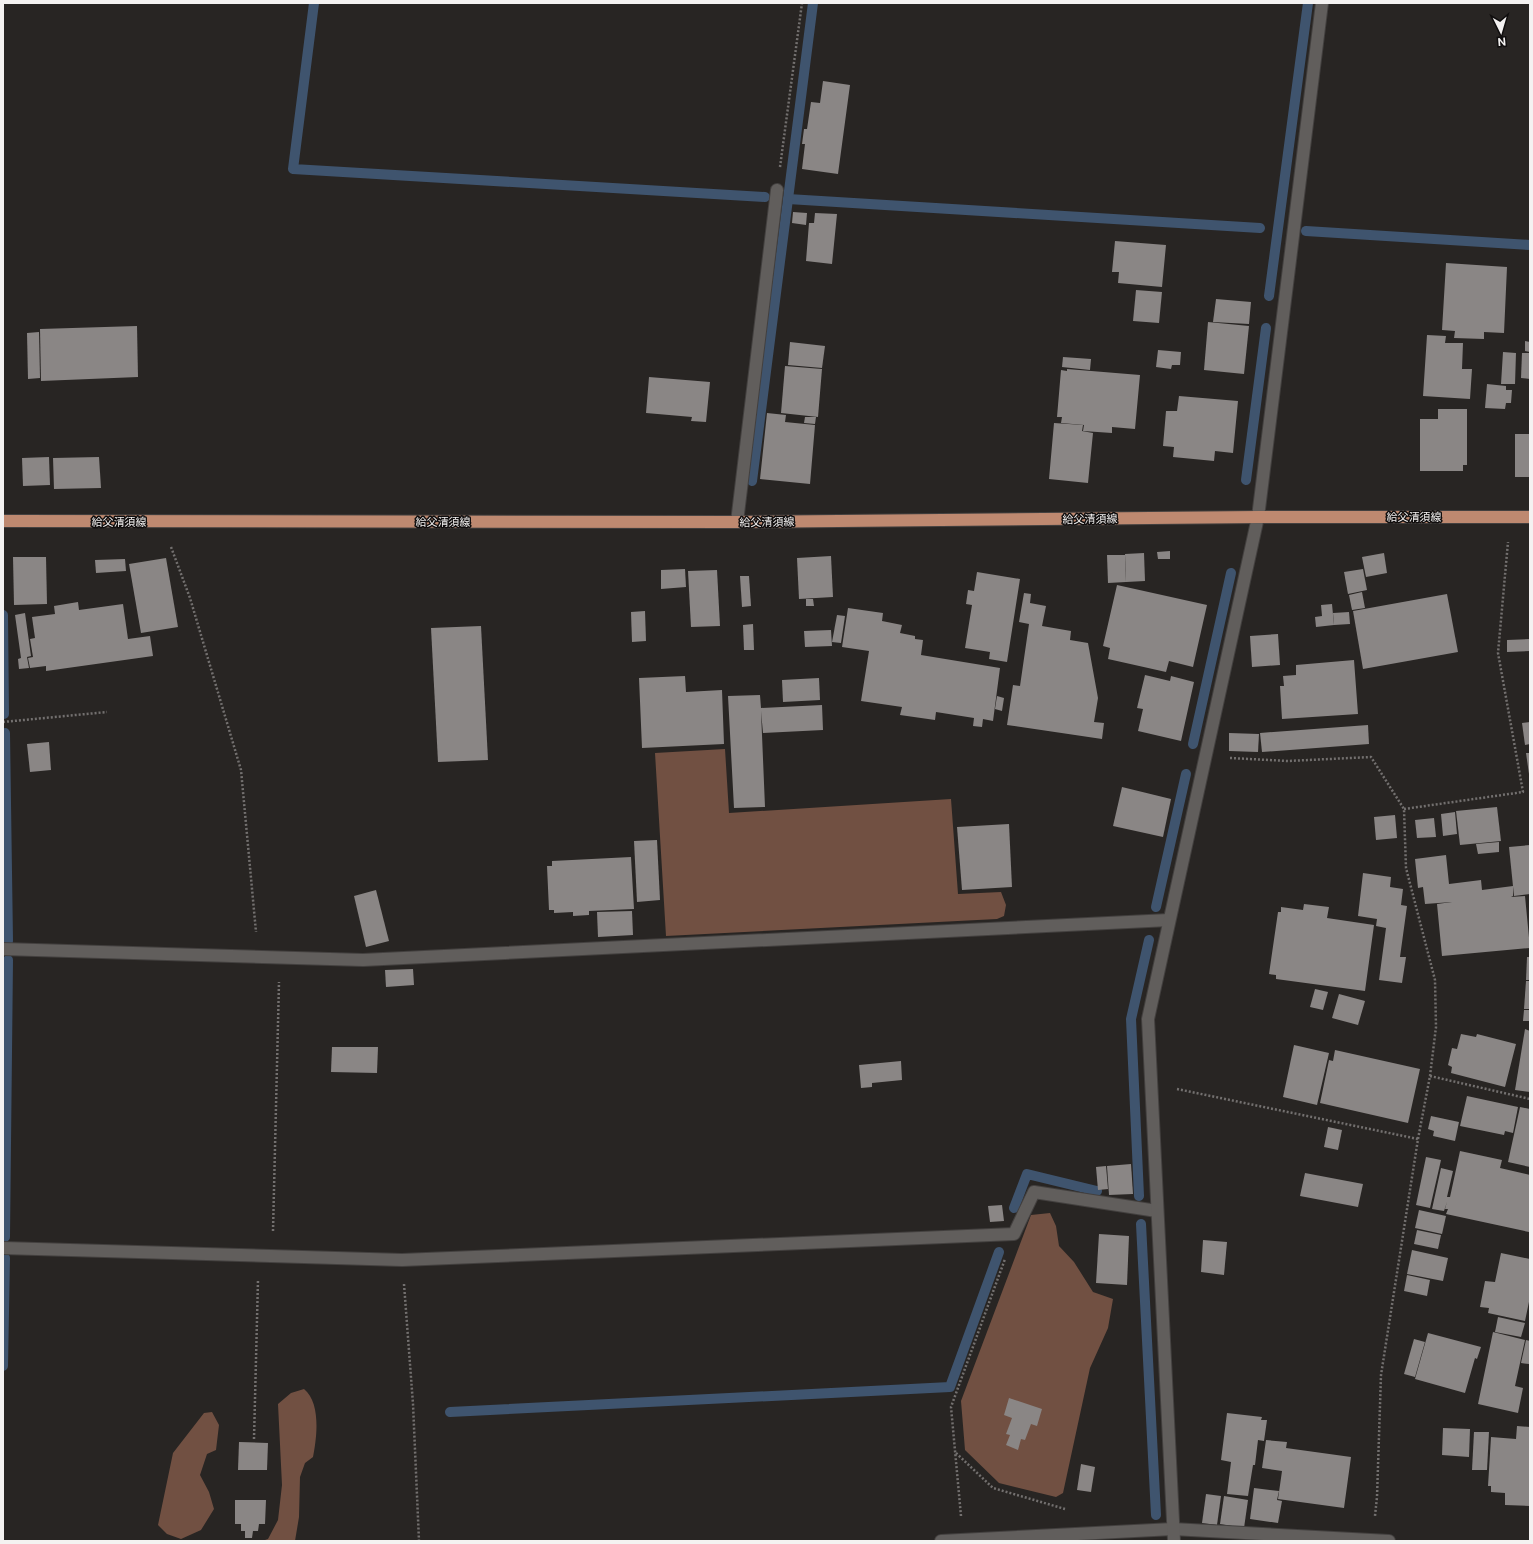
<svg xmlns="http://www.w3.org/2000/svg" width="1533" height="1544" font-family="'Public Sans','Noto Sans JP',sans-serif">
	<rect width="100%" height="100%" fill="#282523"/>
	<g fill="#715042">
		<path d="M 725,749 L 729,813 L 951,799 L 958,894 L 1001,892 L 1006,905 L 1004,916 L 997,919 L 666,936 L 655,753 Z"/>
		<path d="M 1050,1213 L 1056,1226 L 1059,1246 L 1074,1262 L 1093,1292 L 1113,1299 L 1108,1328 L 1090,1368 L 1063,1493 L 1056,1497 L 999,1483 L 965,1450 L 961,1401 L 1031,1215 Z"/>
		<path d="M 304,1389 C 321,1403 317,1437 313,1457 L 305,1463 L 300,1477 L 299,1517 L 295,1541 L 262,1541 L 268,1539 L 278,1520 L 282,1485 L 278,1404 L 291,1393 Z"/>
		<path d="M 212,1412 L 219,1425 L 216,1450 L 207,1454 L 200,1475 L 209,1492 L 214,1509 L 201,1530 L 181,1539 L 167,1534 L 158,1525 L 173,1453 L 204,1413 Z"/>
	</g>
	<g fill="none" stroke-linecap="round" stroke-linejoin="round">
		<g stroke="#3f546e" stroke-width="10">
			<path d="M 314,3 L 293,169 L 765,197"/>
			<path d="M 788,199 L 1260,228"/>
			<path d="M 1306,231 L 1530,245"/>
			<path d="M 1269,296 L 1308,3"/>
			<path d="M 1246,480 L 1266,328"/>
			<path d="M 752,481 L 813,3"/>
			<path d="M 3,615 L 4,714"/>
			<path d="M 5,733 L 8,941"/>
			<path d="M 1193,744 L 1231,573"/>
			<path d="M 1156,907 L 1186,774"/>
			<path d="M 1139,1196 L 1131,1019 L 1149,940"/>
			<path d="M 1014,1208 L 1027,1174 L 1097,1191"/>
			<path d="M 1141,1224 L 1156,1515"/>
			<path d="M 5,1237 L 8,960"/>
			<path d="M 3,1366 L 5,1258"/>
			<path d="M 450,1412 L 950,1387 L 999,1252"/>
		</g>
	</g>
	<g fill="#8a8685">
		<path d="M 823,81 L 850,85 L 838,174 L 802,169 L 805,144 L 802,144 L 804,129 L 807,129 L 811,102 L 820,103 Z"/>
		<path d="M 793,212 L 807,213 L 806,225 L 792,223 Z"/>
		<path d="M 815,213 L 837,214 L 832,264 L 806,261 L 809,223 L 814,223 Z"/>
		<path d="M 1115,241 L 1166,245 L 1162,287 L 1118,283 L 1119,272 L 1112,272 Z"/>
		<path d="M 1446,263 L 1507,267 L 1504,333 L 1484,332 L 1484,339 L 1454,338 L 1455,331 L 1442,330 Z"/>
		<path d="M 1136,290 L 1162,292 L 1159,323 L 1133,321 Z"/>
		<path d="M 1216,299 L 1251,302 L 1249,324 L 1213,322 Z"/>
		<path d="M 1208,322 L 1249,326 L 1244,374 L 1204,370 Z"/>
		<path d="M 137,326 L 138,377 L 41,381 L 40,329 Z"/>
		<path d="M 39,332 L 40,378 L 28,379 L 27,333 Z"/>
		<path d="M 1427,335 L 1446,336 L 1445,343 L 1463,343 L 1462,369 L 1472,369 L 1470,399 L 1423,396 Z"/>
		<path d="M 1525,341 L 1530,342 L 1530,352 L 1525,351 Z"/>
		<path d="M 790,342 L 825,346 L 822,368 L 788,365 Z"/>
		<path d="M 1158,350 L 1181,352 L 1180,365 L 1172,365 L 1171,369 L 1156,367 Z"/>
		<path d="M 1503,352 L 1516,353 L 1515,384 L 1501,384 Z"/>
		<path d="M 1522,353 L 1530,353 L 1530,379 L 1521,378 Z"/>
		<path d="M 1063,357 L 1091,359 L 1090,370 L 1062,367 Z"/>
		<path d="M 785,366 L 822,369 L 818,417 L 781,413 Z"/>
		<path d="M 1067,369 L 1140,375 L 1135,429 L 1112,427 L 1112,433 L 1083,431 L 1084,425 L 1061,423 L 1062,417 L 1057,417 L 1061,370 L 1067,371 Z"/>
		<path d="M 649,377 L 710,382 L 706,422 L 691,421 L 692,417 L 646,413 Z"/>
		<path d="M 1487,384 L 1506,386 L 1506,390 L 1512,390 L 1511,403 L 1506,403 L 1505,409 L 1485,408 Z"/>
		<path d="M 1179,396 L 1238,401 L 1233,453 L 1215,451 L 1214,461 L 1173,457 L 1174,447 L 1163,446 L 1166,411 L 1177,411 Z"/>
		<path d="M 1438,409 L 1467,409 L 1467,465 L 1463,465 L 1463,471 L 1420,471 L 1420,419 L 1438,419 Z"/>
		<path d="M 767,413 L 786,415 L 785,422 L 815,425 L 810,484 L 760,479 Z"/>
		<path d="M 805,417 L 816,417 L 815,424 L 804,423 Z"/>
		<path d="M 1054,423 L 1083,425 L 1082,431 L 1093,433 L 1088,483 L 1049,479 Z"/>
		<rect x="1515" y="434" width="15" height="43"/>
		<path d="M 49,457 L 50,485 L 23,486 L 22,458 Z"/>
		<path d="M 99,457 L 101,488 L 54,489 L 53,458 Z"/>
		<path d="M 1170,551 L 1170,559 L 1158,559 L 1157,552 Z"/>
		<path d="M 1144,553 L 1145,581 L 1126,582 L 1125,554 Z"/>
		<path d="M 1384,553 L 1387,573 L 1366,577 L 1362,557 Z"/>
		<path d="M 1107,555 L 1125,555 L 1126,582 L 1108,583 Z"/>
		<path d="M 831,556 L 833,597 L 799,599 L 797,558 Z"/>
		<path d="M 13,557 L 46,557 L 47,604 L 14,605 Z"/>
		<path d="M 166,558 L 178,627 L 141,633 L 129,564 Z"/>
		<path d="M 125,559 L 126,571 L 96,573 L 95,560 Z"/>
		<path d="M 685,569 L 686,587 L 661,589 L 661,570 Z"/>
		<path d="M 1363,569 L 1367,590 L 1348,594 L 1344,572 Z"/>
		<path d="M 717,570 L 720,626 L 691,627 L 688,571 Z"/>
		<path d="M 977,572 L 1020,579 L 1007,662 L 989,659 L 990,652 L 965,648 L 972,605 L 966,604 L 968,590 L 974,591 Z"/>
		<path d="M 740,576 L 749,576 L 751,606 L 742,607 Z"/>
		<path d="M 1117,585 L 1207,605 L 1193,667 L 1169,661 L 1166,672 L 1108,659 L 1110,648 L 1103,646 Z"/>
		<path d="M 1362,592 L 1365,608 L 1352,610 L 1349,595 Z"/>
		<path d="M 1024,593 L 1031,594 L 1030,603 L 1046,606 L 1042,626 L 1071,631 L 1070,640 L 1088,643 L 1098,698 L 1094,722 L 1104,723 L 1102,739 L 1007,725 L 1013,685 L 1020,686 L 1029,624 L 1019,622 Z"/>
		<path d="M 1447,594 L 1458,652 L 1363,669 L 1353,611 Z"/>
		<path d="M 806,599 L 813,599 L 814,606 L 806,606 Z"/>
		<path d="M 78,602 L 79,610 L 123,604 L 128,639 L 150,636 L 153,656 L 46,671 L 46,666 L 30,668 L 28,658 L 33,657 L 30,639 L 35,638 L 32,617 L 55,614 L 54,606 Z"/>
		<path d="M 1332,604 L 1334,625 L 1316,627 L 1315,617 L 1322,616 L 1321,605 Z"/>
		<path d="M 848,608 L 883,613 L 882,621 L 902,625 L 900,633 L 915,636 L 915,639 L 923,640 L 921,655 L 1000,668 L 993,721 L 983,719 L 982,727 L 973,726 L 974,718 L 936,712 L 935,720 L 900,715 L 902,707 L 861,701 L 869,651 L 842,647 Z"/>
		<path d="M 645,611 L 646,641 L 632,642 L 631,612 Z"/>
		<path d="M 1349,612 L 1350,624 L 1334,625 L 1333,613 Z"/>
		<path d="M 25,613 L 31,656 L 27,657 L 29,668 L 19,669 L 18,659 L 21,658 L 15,615 Z"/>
		<path d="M 837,615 L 845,616 L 841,643 L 832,642 Z"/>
		<path d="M 753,624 L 754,650 L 744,650 L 743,625 Z"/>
		<path d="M 481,626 L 488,760 L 438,762 L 431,628 Z"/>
		<path d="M 831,630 L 832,646 L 805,647 L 804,631 Z"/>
		<path d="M 1278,634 L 1280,665 L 1252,667 L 1250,636 Z"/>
		<path d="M 1530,639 L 1530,651 L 1507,652 L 1507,640 Z"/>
		<path d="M 1354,660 L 1358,714 L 1282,719 L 1280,686 L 1284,686 L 1283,676 L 1296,675 L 1296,665 Z"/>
		<path d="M 1145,675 L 1170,681 L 1171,676 L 1194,682 L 1181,741 L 1138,731 L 1143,709 L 1137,708 Z"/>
		<path d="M 685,676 L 686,692 L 722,690 L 724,744 L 642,748 L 639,678 Z"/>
		<path d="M 819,678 L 820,700 L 783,702 L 782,680 Z"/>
		<path d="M 760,695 L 761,708 L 822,705 L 823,730 L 763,733 L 761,711 L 765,807 L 734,808 L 728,696 Z"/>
		<path d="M 997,696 L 1004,698 L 1002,711 L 995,709 Z"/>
		<path d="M 1530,722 L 1530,744 L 1525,745 L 1522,723 Z"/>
		<path d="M 1368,725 L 1369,744 L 1262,752 L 1260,733 Z"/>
		<path d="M 1229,733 L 1259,734 L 1258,752 L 1229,751 Z"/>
		<path d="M 49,742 L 51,770 L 30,772 L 27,744 Z"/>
		<path d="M 1526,753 L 1530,753 L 1530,774 L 1529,774 Z"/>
		<path d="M 1122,787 L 1171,799 L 1163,837 L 1113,826 Z"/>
		<path d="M 1497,807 L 1501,841 L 1460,845 L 1456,811 Z"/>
		<path d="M 1455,812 L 1457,834 L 1443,836 L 1441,814 Z"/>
		<path d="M 1395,815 L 1397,838 L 1376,840 L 1374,817 Z"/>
		<path d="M 1434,818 L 1436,837 L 1417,838 L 1415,820 Z"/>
		<path d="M 1009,824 L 1012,887 L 962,890 L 957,827 Z"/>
		<path d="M 657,840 L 660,900 L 637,902 L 634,841 Z"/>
		<path d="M 1499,842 L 1499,852 L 1478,854 L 1476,844 Z"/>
		<path d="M 1530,845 L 1530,894 L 1514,896 L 1509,847 Z"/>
		<path d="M 1446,855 L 1449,884 L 1481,880 L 1482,890 L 1513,886 L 1513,896 L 1511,897 L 1525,896 L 1530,948 L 1442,956 L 1437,904 L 1452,902 L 1425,904 L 1423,887 L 1418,888 L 1415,859 Z"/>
		<path d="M 631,857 L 634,909 L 589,911 L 589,915 L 573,916 L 573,912 L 554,913 L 554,910 L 549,910 L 547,866 L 552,866 L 552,861 Z"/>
		<path d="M 1363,873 L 1391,877 L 1390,887 L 1403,889 L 1401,905 L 1407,906 L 1400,957 L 1406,957 L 1402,983 L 1379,980 L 1386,928 L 1376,926 L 1377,919 L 1358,916 Z"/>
		<path d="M 376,890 L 389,941 L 366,947 L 354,896 Z"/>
		<path d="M 1304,904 L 1329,907 L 1327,918 L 1374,925 L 1365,991 L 1276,979 L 1276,975 L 1269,974 L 1278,912 L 1281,912 L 1281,907 L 1303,910 Z"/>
		<path d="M 632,911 L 633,935 L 598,937 L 597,912 Z"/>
		<path d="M 1527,957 L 1530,957 L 1530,980 L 1526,980 Z"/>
		<path d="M 413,969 L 414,985 L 386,987 L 385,970 Z"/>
		<path d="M 1526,981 L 1530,981 L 1530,1009 L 1524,1009 Z"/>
		<path d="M 1315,989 L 1328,992 L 1323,1010 L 1310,1007 Z"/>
		<path d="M 1339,994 L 1365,1001 L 1358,1025 L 1332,1018 Z"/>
		<path d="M 1524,1010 L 1530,1010 L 1530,1021 L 1523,1021 Z"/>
		<path d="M 1525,1029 L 1530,1031 L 1530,1092 L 1515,1090 Z"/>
		<path d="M 1461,1034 L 1476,1037 L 1477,1034 L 1516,1044 L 1505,1087 L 1451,1073 L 1452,1067 L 1448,1065 L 1452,1048 L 1457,1049 Z"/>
		<path d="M 1294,1045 L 1329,1053 L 1317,1105 L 1283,1097 Z"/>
		<path d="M 332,1047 L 378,1047 L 377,1073 L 331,1072 Z"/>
		<path d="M 1335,1050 L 1420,1069 L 1408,1123 L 1320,1103 L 1329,1060 L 1333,1061 Z"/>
		<path d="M 901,1061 L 902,1080 L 872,1083 L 872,1087 L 861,1088 L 859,1065 Z"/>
		<path d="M 1467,1096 L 1518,1107 L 1513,1133 L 1505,1131 L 1504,1135 L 1460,1126 Z"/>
		<path d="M 1520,1107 L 1530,1109 L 1530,1167 L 1508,1162 Z"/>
		<path d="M 1431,1116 L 1459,1122 L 1455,1141 L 1433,1136 L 1434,1131 L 1428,1129 Z"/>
		<path d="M 1328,1127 L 1342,1130 L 1338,1150 L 1324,1147 Z"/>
		<path d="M 1460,1151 L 1502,1160 L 1500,1168 L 1530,1175 L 1529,1232 L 1446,1214 L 1448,1209 L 1445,1209 L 1447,1202 L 1444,1211 L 1432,1209 L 1441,1168 L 1453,1171 L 1447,1197 L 1450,1197 Z"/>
		<path d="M 1426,1157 L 1441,1160 L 1430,1208 L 1416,1205 Z"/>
		<path d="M 1131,1164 L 1133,1194 L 1109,1195 L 1107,1166 Z"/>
		<path d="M 1106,1166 L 1108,1189 L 1098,1190 L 1096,1167 Z"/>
		<path d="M 1305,1173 L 1363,1184 L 1358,1207 L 1300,1196 Z"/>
		<path d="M 1002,1205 L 1004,1221 L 990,1222 L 988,1206 Z"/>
		<path d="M 1419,1210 L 1446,1216 L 1442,1234 L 1415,1228 Z"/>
		<path d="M 1417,1230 L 1441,1235 L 1438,1249 L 1414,1244 Z"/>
		<path d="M 1099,1234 L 1129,1236 L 1127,1285 L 1096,1283 Z"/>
		<path d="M 1203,1240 L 1227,1242 L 1224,1275 L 1201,1272 Z"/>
		<path d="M 1412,1250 L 1448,1258 L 1443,1281 L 1407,1274 Z"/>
		<path d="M 1501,1253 L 1530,1259 L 1530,1297 L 1525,1321 L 1488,1313 L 1489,1308 L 1480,1307 L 1485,1281 L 1495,1282 Z"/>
		<path d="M 1407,1275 L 1430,1280 L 1427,1296 L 1404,1291 Z"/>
		<path d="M 1498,1317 L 1525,1323 L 1521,1337 L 1495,1332 Z"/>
		<path d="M 1493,1332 L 1525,1340 L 1515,1386 L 1523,1388 L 1518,1413 L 1478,1404 Z"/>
		<path d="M 1428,1333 L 1481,1347 L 1477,1359 L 1475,1358 L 1465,1393 L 1415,1379 Z"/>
		<path d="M 1414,1339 L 1425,1342 L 1415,1377 L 1404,1374 Z"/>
		<path d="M 1526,1340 L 1530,1341 L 1529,1364 L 1521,1363 Z"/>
		<path d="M 1009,1398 L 1042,1409 L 1037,1426 L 1031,1424 L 1025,1440 L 1021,1439 L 1018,1450 L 1006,1445 L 1010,1435 L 1006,1434 L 1012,1418 L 1004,1415 Z"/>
		<path d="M 1227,1413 L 1262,1417 L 1261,1420 L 1267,1420 L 1264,1441 L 1258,1440 L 1255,1465 L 1253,1465 L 1248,1496 L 1227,1494 L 1231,1462 L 1221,1460 Z"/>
		<path d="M 1517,1426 L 1530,1427 L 1530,1506 L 1505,1505 L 1505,1493 L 1491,1492 L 1491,1486 L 1488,1486 L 1491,1437 L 1516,1439 Z"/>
		<path d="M 1443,1428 L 1470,1429 L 1469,1457 L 1442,1455 Z"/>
		<path d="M 1474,1432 L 1489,1432 L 1487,1470 L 1472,1470 Z"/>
		<path d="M 1266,1440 L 1287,1442 L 1286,1448 L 1351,1457 L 1344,1508 L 1278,1499 L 1282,1471 L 1262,1468 Z"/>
		<path d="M 239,1442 L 268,1443 L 267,1470 L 238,1470 Z"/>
		<path d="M 1081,1464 L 1095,1467 L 1091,1492 L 1077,1490 Z"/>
		<path d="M 1254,1488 L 1279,1491 L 1277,1500 L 1282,1501 L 1278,1523 L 1250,1519 Z"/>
		<path d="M 1206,1494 L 1221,1496 L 1217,1525 L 1202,1523 Z"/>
		<path d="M 1224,1496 L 1248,1500 L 1244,1528 L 1220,1524 Z"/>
		<path d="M 235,1500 L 266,1500 L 265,1524 L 259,1524 L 258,1531 L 253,1531 L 252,1538 L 245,1538 L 245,1531 L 241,1531 L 241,1524 L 235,1524 Z"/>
	</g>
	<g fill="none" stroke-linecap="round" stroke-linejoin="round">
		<g stroke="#43403f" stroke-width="14">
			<g id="minor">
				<path d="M 737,522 L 777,190"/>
				<path d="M 3,949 L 363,960 L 1169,920"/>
				<path d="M 3,1248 L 402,1260 L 1014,1234 L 1034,1192 L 1157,1211"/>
				<path d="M 941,1541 L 1173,1529 L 1389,1541"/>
				<path d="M 1174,1541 L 1148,1019 L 1258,517 L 1322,3"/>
			</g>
		</g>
		<g stroke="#43403f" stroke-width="14">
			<path id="major" d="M 3,521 L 737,522 L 1258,517 L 1530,517"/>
		</g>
		<g stroke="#73706f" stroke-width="2.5" stroke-dasharray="2 2" stroke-linecap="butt">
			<path d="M 780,167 L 802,3"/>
			<path d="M 171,547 L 190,598 L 241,770 L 256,932"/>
			<path d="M 3,722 L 107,712"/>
			<path d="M 1230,758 L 1288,761 L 1371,757 L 1404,809 L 1406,868 L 1435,980 L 1436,1027 L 1430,1076 L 1418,1139 L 1381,1375 L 1377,1497 L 1375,1516"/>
			<path d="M 1404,809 L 1523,792 L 1498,653 L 1508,542"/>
			<path d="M 1430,1076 L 1530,1099"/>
			<path d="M 1177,1089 L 1418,1139"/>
			<path d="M 273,1231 L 279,982"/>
			<path d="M 404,1284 L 413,1404 L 419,1541"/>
			<path d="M 254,1439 L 258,1280"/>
			<path d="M 956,1453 L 993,1488 L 1065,1509"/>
			<path d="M 961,1516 L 951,1407 L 1005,1259"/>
		</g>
		<use href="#minor" stroke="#615e5c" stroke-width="12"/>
		<use href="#major" stroke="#be8970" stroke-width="12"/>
	</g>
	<g text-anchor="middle" stroke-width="3" stroke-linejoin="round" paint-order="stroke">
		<g font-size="11" fill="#f4f2f1" stroke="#100e0e">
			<text x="1414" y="521">給父清須線</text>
			<text transform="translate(1090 519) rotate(-1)" y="4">給父清須線</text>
			<text x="119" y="526">給父清須線</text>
			<text x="443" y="526">給父清須線</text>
			<text transform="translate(767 522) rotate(-1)" y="4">給父清須線</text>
		</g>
	</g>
	<rect width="1533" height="1544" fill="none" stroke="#f4f2f1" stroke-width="8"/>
	<g transform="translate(1501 32) rotate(175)" stroke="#100e0e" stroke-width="3" paint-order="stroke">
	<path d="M0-3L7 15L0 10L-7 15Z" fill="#f4f2f1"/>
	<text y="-6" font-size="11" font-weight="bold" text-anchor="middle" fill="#f4f2f1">N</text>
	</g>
</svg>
